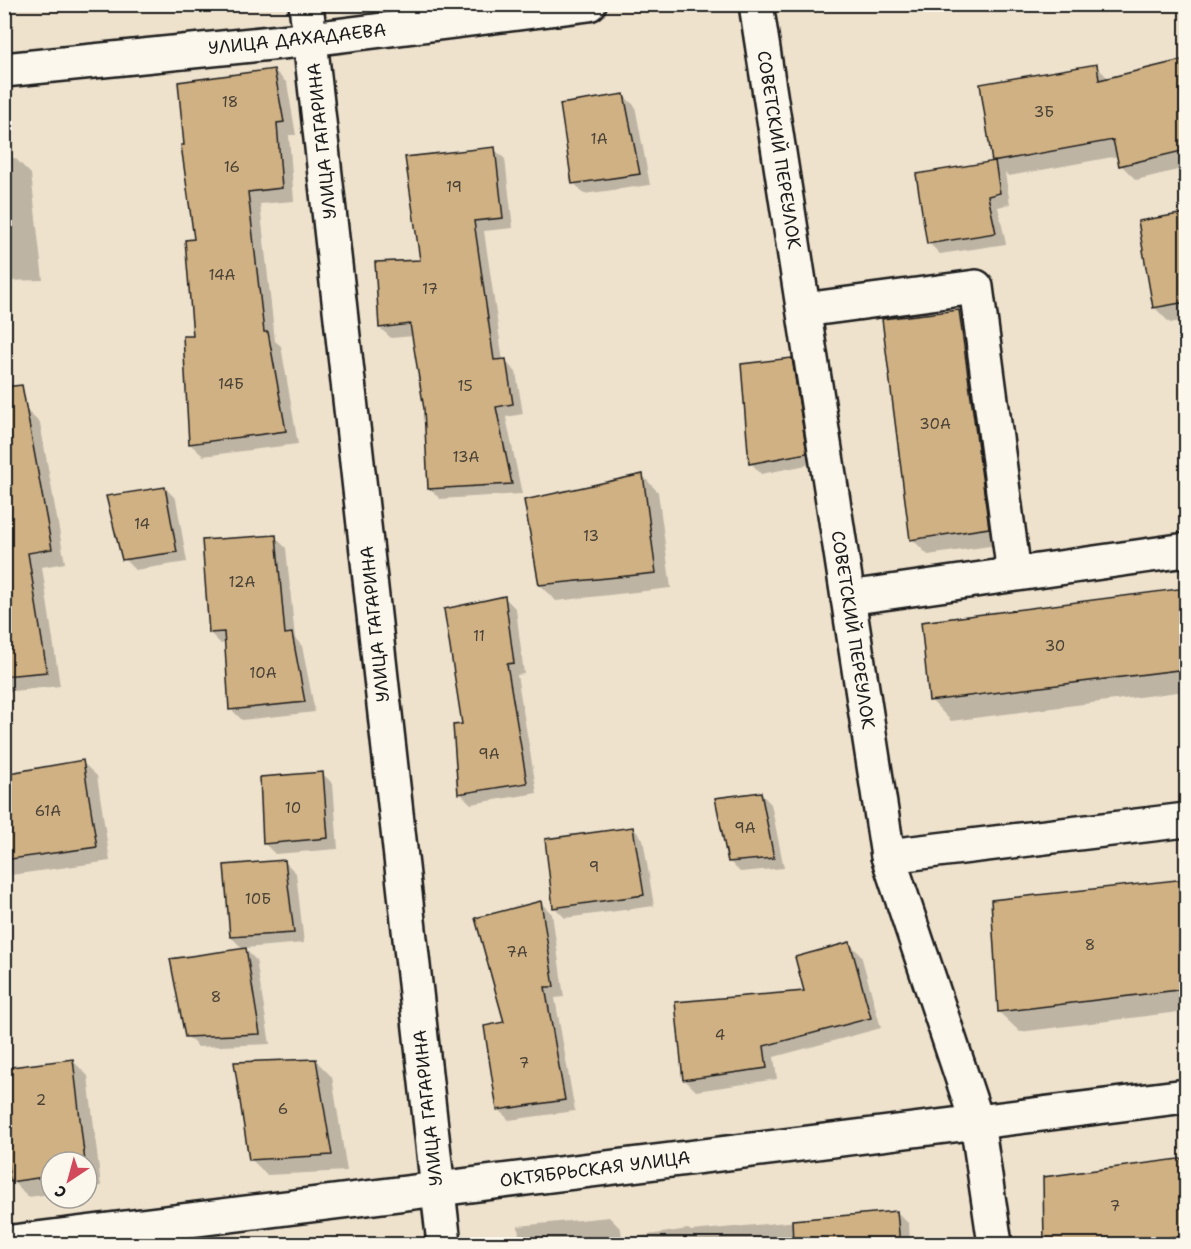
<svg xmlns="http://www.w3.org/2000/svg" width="1191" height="1249" font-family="'Shantell Sans',sans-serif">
	<rect width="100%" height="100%" fill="#eee2cd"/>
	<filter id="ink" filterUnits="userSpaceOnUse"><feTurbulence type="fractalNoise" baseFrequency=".0167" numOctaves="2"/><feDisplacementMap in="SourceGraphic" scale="12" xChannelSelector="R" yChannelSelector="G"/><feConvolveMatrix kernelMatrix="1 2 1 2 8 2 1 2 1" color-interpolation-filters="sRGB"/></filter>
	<g filter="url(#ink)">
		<g fill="#0003">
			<path d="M 1186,61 L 1186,168 L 1136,180 L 1121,165 L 1118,156 L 1009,176 L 1005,173 L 1010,204 L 998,207 L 1006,244 L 940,254 L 929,243 L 994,163 L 982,85 L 1096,66 L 1109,79 Z"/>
			<path d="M 274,70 L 287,83 L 296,135 L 289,135 L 294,201 L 260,204 L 275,341 L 281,346 L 298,444 L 203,456 L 190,444 L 196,241 Z"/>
			<path d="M 624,96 L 635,106 L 650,185 L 584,194 L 574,183 Z"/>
			<path d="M 494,149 L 505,159 L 513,228 L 484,231 L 503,361 L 505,361 L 516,372 L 523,414 L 506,417 L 522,494 L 440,499 L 429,488 L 426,409 L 414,336 L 391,338 L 380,328 Z"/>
			<path d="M 4,158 L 15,158 L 31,174 L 43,280 L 4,281 Z"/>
			<path d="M 1186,214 L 1186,320 L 1170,323 L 1154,307 L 1140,222 Z"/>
			<path d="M 959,311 L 975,327 L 1004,544 L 928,555 L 912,539 Z"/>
			<path d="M 791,360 L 802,371 L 817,463 L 761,474 L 751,463 Z"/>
			<path d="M 25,409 L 40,423 L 65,563 L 42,567 L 60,686 L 4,692 L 4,414 Z"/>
			<path d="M 643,476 L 658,492 L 671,588 L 556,601 L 540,585 Z"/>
			<path d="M 165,488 L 176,499 L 187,562 L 135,570 L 124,559 Z"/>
			<path d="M 275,537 L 286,548 L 295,638 L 302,646 L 315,712 L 242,720 L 231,709 L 226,643 L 221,644 L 210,633 Z"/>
			<path d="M 1186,589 L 1186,691 L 951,721 L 931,700 L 922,624 Z"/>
			<path d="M 505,598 L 516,609 L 524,674 L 517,675 L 537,793 L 471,804 L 460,793 L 463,725 Z"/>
			<path d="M 82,762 L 97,776 L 110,861 L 4,876 L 4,776 Z"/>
			<path d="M 322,773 L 333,784 L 338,849 L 275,854 L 264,843 Z"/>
			<path d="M 760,793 L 771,804 L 784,868 L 740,872 L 729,861 Z"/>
			<path d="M 633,828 L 643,839 L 654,906 L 565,918 L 554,907 Z"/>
			<path d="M 285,862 L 296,873 L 304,943 L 244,948 L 256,960 L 270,1044 L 198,1047 L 187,1036 L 244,950 L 231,937 Z"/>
			<path d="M 1186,880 L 1186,1011 L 1020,1032 L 999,1012 L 993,902 Z"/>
			<path d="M 541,903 L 552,914 L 564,997 L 555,998 L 575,1111 L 509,1120 L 498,1109 L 506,1023 Z"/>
			<path d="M 850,944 L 861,955 L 881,1028 L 774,1057 L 777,1079 L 696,1091 L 685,1080 L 677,1003 L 806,992 Z"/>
			<path d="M 72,1060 L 88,1076 L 101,1186 L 87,1188 L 87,1162 L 51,1162 L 51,1194 L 28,1197 L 12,1181 Z"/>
			<path d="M 316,1061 L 332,1077 L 347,1171 L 267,1175 L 251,1159 Z"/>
			<path d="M 1186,1160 L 1186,1244 L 1046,1244 L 1045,1178 Z"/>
			<path d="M 897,1212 L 909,1224 L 910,1244 L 520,1244 L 518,1226 L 609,1217 L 621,1229 L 622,1239 L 688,1229 L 691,1231 Z"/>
		</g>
		<g fill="#d0b184" stroke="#1c1c1c" stroke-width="1.5">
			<path d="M 1186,59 L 1186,150 L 1119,166 L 1113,140 L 992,162 L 980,84 L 1097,64 L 1099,80 Z"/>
			<path d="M 274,69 L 284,122 L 277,123 L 282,188 L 248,192 L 264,332 L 268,332 L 286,431 L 189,444 L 183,336 L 193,336 L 185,240 L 194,239 L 181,145 L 184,145 L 178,82 Z"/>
			<path d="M 624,94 L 640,174 L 572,184 L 560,104 Z"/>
			<path d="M 495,147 L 503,218 L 474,221 L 494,360 L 506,359 L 513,404 L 496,407 L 512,484 L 428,489 L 424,409 L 410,324 L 379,328 L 375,262 L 420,260 L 405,157 Z"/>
			<path d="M 995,161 L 1000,193 L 988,196 L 996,233 L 927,244 L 916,174 Z"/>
			<path d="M 1186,213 L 1186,302 L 1153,308 L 1138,221 Z"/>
			<path d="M 959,310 L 989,528 L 910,540 L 882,319 Z"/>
			<path d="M 792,358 L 807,453 L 749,464 L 741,364 Z"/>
			<path d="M 22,385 L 52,549 L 28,553 L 47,672 L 4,676 L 4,387 Z"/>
			<path d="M 643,474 L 656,573 L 539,585 L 524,500 Z"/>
			<path d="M 165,487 L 177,552 L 122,560 L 106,496 Z"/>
			<path d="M 276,535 L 285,634 L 292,633 L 305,702 L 229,710 L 224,632 L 209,633 L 202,540 Z"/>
			<path d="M 1186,588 L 1186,669 L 929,701 L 921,622 Z"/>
			<path d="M 505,596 L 514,663 L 507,664 L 527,783 L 458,794 L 453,725 L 462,724 L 444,609 Z"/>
			<path d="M 83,760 L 97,847 L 4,860 L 4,774 Z"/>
			<path d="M 323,772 L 328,838 L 263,844 L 260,777 Z"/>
			<path d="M 761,792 L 774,858 L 728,862 L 715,798 Z"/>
			<path d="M 633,827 L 644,895 L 553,908 L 545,839 Z"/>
			<path d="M 285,860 L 294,933 L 230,937 L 224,865 Z"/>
			<path d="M 1186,879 L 1186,989 L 998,1012 L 991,900 Z"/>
			<path d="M 541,901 L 554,987 L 545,987 L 565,1100 L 497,1110 L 484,1026 L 504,1022 L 475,918 Z"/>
			<path d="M 850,942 L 871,1018 L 764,1046 L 767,1068 L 683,1080 L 675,1002 L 804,991 L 795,957 Z"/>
			<path d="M 246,948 L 260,1034 L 185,1037 L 170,959 Z"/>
			<path d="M 73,1059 L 85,1162 L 51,1162 L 51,1176 L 10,1182 L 4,1132 L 4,1068 Z"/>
			<path d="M 316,1059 L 332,1155 L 249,1160 L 234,1062 Z"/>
			<path d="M 1186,1158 L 1186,1235 L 1119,1245 L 1044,1245 L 1043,1177 Z"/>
			<path d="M 897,1211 L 900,1245 L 793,1245 L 792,1220 Z"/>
		</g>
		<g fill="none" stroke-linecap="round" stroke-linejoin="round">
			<g stroke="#1c1c1c" stroke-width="38">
				<g id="street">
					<path d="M 306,4 L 444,1244"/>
					<path d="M 756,4 L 888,856 L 977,1122 L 995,1244"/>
					<path d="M 4,70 L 311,39 L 589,4"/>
					<path d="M 804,310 L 976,287 L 1014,574"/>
					<path d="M 848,598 L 1186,550"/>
					<path d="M 888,856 L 1186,820"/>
					<path d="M 4,1243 L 1186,1096"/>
				</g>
			</g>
			<use href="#street" stroke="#fbf7ec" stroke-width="33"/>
		</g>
	</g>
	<g text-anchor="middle" stroke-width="4.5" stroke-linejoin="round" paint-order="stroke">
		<g font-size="15" fill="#494136">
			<text x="230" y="107">18</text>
			<text x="1044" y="117">3Б</text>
			<text x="599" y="144">1А</text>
			<text x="232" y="172">16</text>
			<text x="454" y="192">19</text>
			<text x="222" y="280">14А</text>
			<text x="430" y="294">17</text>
			<text x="231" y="389">14Б</text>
			<text x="465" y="391">15</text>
			<text x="935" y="429">30А</text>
			<text x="466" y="462">13А</text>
			<text x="142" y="529">14</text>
			<text x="591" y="541">13</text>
			<text x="242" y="587">12А</text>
			<text x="479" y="641">11</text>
			<text x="1055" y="651">30</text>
			<text x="263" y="678">10А</text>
			<text x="489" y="759">9А</text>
			<text x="293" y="813">10</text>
			<text x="48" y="816">61А</text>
			<text x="745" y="833">9А</text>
			<text x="594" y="872">9</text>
			<text x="258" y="904">10Б</text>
			<text x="1090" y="950">8</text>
			<text x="517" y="957">7А</text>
			<text x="216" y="1002">8</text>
			<text x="720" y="1040">4</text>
			<text x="524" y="1068">7</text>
			<text x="41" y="1105">2</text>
			<text x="283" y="1114">6</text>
			<text x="1115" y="1211">7</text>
		</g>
		<g font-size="18" fill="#1c1c1c" stroke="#fbf7ec">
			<text transform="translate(297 39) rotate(-6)" y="6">УЛИЦА ДАХАДАЕВА</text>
			<text transform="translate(322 141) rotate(-96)" y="6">УЛИЦА ГАГАРИНА</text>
			<text transform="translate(779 150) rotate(81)" y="6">СОВЕТСКИЙ ПЕРЕУЛОК</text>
			<text transform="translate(375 624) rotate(-96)" y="6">УЛИЦА ГАГАРИНА</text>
			<text transform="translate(853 630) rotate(81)" y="6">СОВЕТСКИЙ ПЕРЕУЛОК</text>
			<text transform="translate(428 1108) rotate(-96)" y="6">УЛИЦА ГАГАРИНА</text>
			<text transform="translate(595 1169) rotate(-7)" y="6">ОКТЯБРЬСКАЯ УЛИЦА</text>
		</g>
	</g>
	<rect width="1191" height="1249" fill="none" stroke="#fbf7ec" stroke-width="24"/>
	<rect x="12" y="12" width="1167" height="1225" fill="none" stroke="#1c1c1c" stroke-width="2" filter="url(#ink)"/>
	<g transform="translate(69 1180) rotate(216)"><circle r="28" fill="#fbf7ec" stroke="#a29f99" stroke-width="1.5"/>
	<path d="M0-4.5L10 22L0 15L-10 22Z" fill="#d1495b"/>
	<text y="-9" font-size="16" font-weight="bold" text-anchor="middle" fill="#1c1c1c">С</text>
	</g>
</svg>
